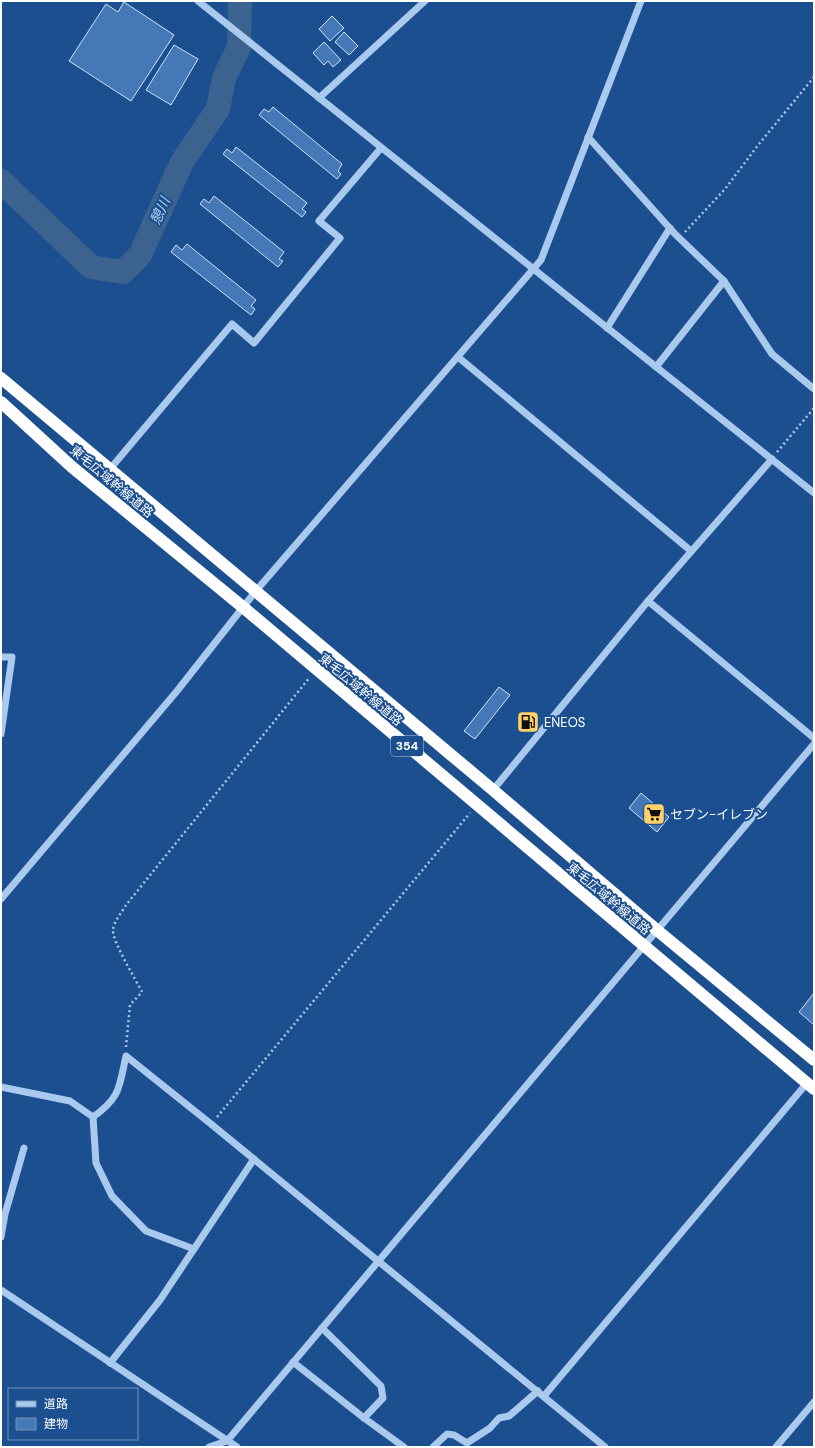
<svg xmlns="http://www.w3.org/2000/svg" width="815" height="1448" font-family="'DM Sans','Noto Sans JP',sans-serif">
	<rect width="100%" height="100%" fill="#1b4f8f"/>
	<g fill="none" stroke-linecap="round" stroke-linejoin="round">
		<path stroke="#3c6290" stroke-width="24" d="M 1,181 L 91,267 L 123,272 L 140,255 L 182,162 L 218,109 L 224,78 L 239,47 L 240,1"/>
	</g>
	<g fill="#4478b7" stroke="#cfe3fa">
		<path d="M 124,2 L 174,35 L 131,101 L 69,61 L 106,4 L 118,12 Z"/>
		<path d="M 332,16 L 344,28 L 330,41 L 319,29 Z"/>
		<path d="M 344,32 L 358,46 L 349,55 L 335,42 Z"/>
		<path d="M 324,42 L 341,60 L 333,67 L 328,61 L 324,65 L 313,53 Z"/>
		<path d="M 174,45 L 198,59 L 171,105 L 146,90 Z"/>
		<path d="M 273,107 L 342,164 L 338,171 L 341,174 L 337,179 L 259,115 L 264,109 L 269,112 Z"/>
		<path d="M 236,147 L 307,203 L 302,209 L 306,212 L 302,217 L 223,154 L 227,149 L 232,153 Z"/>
		<path d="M 214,196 L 284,252 L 279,259 L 283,261 L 278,267 L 200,204 L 204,199 L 209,203 Z"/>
		<path d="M 187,244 L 256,300 L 251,306 L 255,309 L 251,315 L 171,252 L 176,245 L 182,250 Z"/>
		<path d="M 499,687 L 510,695 L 475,739 L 464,731 Z"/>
		<path d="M 641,793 L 669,817 L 657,832 L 629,808 Z"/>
		<path d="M 814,993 L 814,1025 L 799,1012 Z"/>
	</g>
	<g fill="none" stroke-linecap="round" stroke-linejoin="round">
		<g stroke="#a9c9ee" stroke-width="2.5" stroke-dasharray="2 3" stroke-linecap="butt">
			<path d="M 685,232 L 725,189 L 759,144 L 814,77"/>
			<path d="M 777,452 L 814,408"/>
			<path d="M 126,1047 L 130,1005 L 142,992 C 136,980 112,941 113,930 C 114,921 122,912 126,905 L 310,677"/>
			<path d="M 217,1117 L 470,813"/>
		</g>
		<g stroke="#a9c9ee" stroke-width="7">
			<path d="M 198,1 L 814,493"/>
			<path d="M 319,98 L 425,1"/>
			<path d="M 588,137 L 675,234 L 724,281 L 656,367"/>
			<path d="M 724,281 L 772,354 L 814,389"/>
			<path d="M 607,328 L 670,228"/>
			<path d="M 458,357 L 691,551"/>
			<path d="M 110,469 L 232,324 L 254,343 L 340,238 L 319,221 L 381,148"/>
			<path d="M 648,601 L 814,738"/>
			<path d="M 1,657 L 12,657 L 1,734"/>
			<path d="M 493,790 L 648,601 L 772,459"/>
			<path d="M 1,899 L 177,691 L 255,592 L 541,260 L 641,1"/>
			<path d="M 1,1087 L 70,1101 L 93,1117 L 96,1163 L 112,1196 L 146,1231 L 194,1249"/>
			<path d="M 93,1117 C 121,1097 119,1087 126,1056 L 211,1124 L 605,1447"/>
			<path d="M 1,1237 L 5,1214 L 24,1148"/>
			<path d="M 1,1290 L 237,1447"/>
			<path d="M 322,1328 L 381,1386 L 383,1398 L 364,1418 L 404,1447"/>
			<path d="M 293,1362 L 364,1418"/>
			<path d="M 110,1363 L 160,1300 L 254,1159"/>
			<path d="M 544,1396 L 807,1083"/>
			<path d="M 209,1447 L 227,1441 L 814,744"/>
			<path d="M 433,1447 L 447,1434 L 454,1435 L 467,1443 L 490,1428 L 499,1418 L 509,1416 L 538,1391"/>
			<path d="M 776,1447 L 814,1402"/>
		</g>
		<g stroke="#fff" stroke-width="12">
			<path d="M 1,378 L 493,790 L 658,931 L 814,1060"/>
			<path d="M 1,402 L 72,467 L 244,608 L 814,1089"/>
		</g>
	</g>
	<defs>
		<g id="fuel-square" transform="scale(1.15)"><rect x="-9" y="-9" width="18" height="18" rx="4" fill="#ffd166" stroke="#1b4f8f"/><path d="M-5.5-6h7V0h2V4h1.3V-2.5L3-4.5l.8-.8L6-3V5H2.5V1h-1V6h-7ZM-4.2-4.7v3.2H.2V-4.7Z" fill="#111"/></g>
		<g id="supermarket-square" transform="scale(1.15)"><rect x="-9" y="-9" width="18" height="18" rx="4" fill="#ffd166" stroke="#1b4f8f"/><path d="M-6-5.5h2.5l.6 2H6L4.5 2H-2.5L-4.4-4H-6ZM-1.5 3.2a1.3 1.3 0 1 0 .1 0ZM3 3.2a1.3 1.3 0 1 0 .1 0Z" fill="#111"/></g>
	</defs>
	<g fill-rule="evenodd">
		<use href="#fuel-square" x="528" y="722"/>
		<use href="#supermarket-square" x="654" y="814"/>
	</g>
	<g text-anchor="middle" stroke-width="4" stroke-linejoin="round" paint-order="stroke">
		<rect fill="#1b4f8f" stroke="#bbcadd" stroke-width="1" x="391" y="736" width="32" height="20" rx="3"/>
		<g font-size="12" font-weight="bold" fill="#fff">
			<text x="407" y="750">354</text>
		</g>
		<g font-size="13" fill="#fff" stroke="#1b4f8f">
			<text transform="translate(112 481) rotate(40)" y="5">東毛広域幹線道路</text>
			<text transform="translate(361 689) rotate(40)" y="5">東毛広域幹線道路</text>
			<text transform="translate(609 898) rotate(40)" y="5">東毛広域幹線道路</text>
		</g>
		<g font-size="13" fill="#fff" stroke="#1b4f8f" text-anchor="start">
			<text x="544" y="727">ENEOS</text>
			<text x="670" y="819">セブン-イレブン</text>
		</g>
		<g font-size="14" font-style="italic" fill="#b5d3f5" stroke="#1b4f8f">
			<text transform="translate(160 211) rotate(-66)" y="5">憩川</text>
		</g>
	</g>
	<rect width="815" height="1448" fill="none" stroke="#ffffff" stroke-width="4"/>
	<rect x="8" y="1388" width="130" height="52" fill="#1b4f8f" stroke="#7695bc"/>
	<rect x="16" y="1401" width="20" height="6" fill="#a9c9ee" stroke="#7695bc"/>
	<text x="44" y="1408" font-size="12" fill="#ffffff">道路</text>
	<rect x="16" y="1418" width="20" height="12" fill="#4478b7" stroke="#7695bc"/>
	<text x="44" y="1428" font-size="12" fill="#ffffff">建物</text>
</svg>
